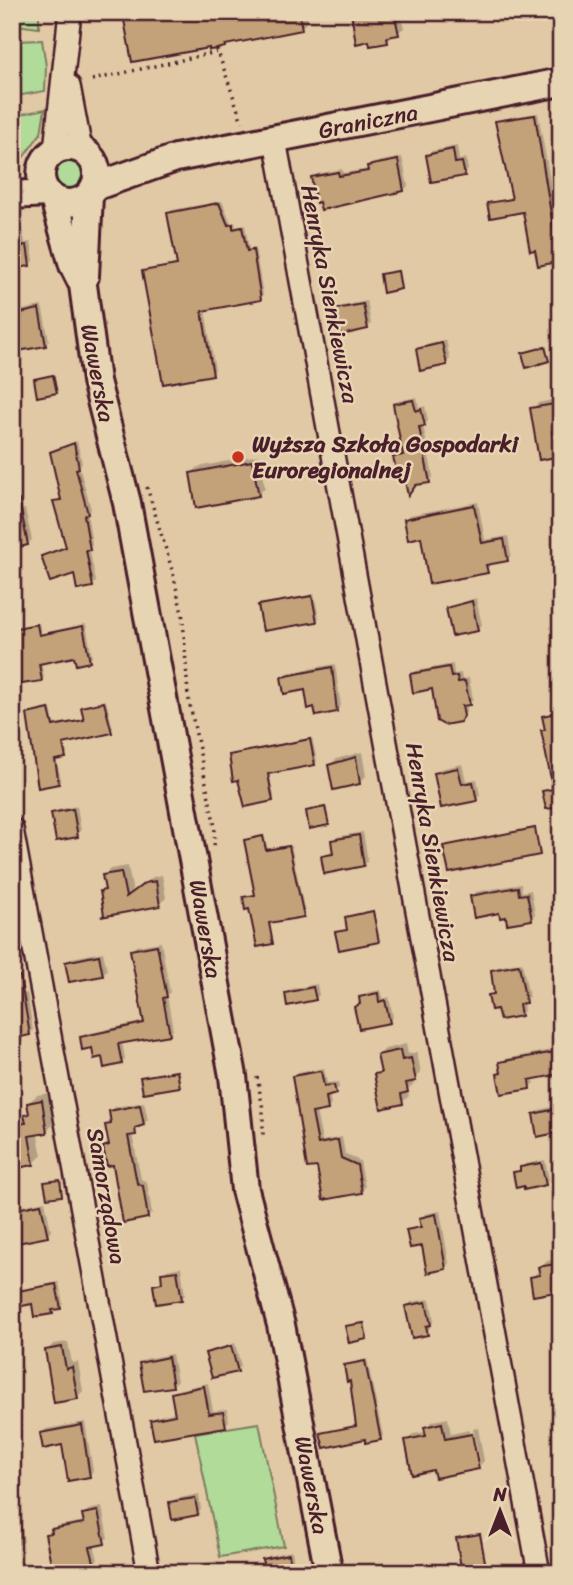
<svg xmlns="http://www.w3.org/2000/svg" width="573" height="1585" font-family="Sriracha,sans-serif">
	<rect width="100%" height="100%" fill="#e0c9a4"/>
	<filter id="ink" filterUnits="userSpaceOnUse"><feTurbulence type="fractalNoise" baseFrequency=".0143" numOctaves="2"/><feDisplacementMap in="SourceGraphic" scale="14" xChannelSelector="R" yChannelSelector="G"/><feConvolveMatrix kernelMatrix="1 2 1 2 8 2 1 2 1" color-interpolation-filters="sRGB"/></filter>
	<g filter="url(#ink)">
		<g fill="#b1db99" stroke="#7e7d62" stroke-width="2">
			<path d="M 18,12 L 39,12 L 39,28 L 16,25 Z"/>
			<path d="M 42,40 L 46,66 L 45,91 L 16,96 L 16,41 Z"/>
			<path d="M 45,109 L 41,133 L 22,159 L 18,115 Z"/>
			<circle cx="68" cy="176" r="19"/>
			<path d="M 259,1423 L 284,1546 L 220,1557 L 195,1433 Z"/>
		</g>
		<g fill="#0003">
			<path d="M 307,12 L 308,21 L 301,28 L 126,21 L 139,12 Z"/>
			<path d="M 352,12 L 400,12 L 404,28 L 387,41 L 370,39 Z"/>
			<path d="M 538,113 L 561,242 L 561,259 L 537,248 L 524,210 L 489,204 L 513,197 L 497,122 L 500,119 Z"/>
			<path d="M 457,146 L 459,160 L 466,158 L 468,170 L 464,174 L 427,155 L 432,151 Z"/>
			<path d="M 402,157 L 408,186 L 404,190 L 313,178 L 317,174 L 342,169 L 343,173 L 369,169 L 373,163 Z"/>
			<path d="M 222,201 L 231,223 L 235,222 L 236,227 L 245,225 L 249,249 L 255,248 L 263,295 L 205,309 L 215,370 L 212,373 L 144,272 L 178,263 L 169,213 L 172,210 Z"/>
			<path d="M 23,232 L 25,243 L 31,242 L 34,260 L 30,264 L 12,267 L 12,234 Z"/>
			<path d="M 399,270 L 400,288 L 381,274 L 383,273 Z"/>
			<path d="M 14,272 L 20,304 L 12,309 L 12,273 Z"/>
			<path d="M 367,301 L 371,324 L 367,328 L 338,310 L 342,306 Z"/>
			<path d="M 42,306 L 49,340 L 45,344 L 12,316 L 17,311 Z"/>
			<path d="M 446,340 L 450,359 L 446,363 L 418,350 L 422,346 Z"/>
			<path d="M 547,346 L 549,360 L 524,353 L 526,352 Z"/>
			<path d="M 55,374 L 56,391 L 35,379 L 37,378 Z"/>
			<path d="M 417,397 L 419,408 L 425,406 L 428,421 L 423,425 L 433,477 L 429,481 L 404,469 L 395,457 L 405,452 L 395,405 L 399,401 Z"/>
			<path d="M 561,398 L 561,424 L 558,427 L 561,450 L 555,455 L 532,409 L 538,403 Z"/>
			<path d="M 77,441 L 82,463 L 79,466 L 91,509 L 87,513 L 92,544 L 89,547 L 96,582 L 92,585 L 76,571 L 43,556 L 67,546 L 55,502 L 62,497 L 52,452 Z"/>
			<path d="M 19,453 L 19,479 L 12,485 L 12,454 Z"/>
			<path d="M 258,455 L 265,488 L 258,494 L 192,473 L 198,467 Z"/>
			<path d="M 478,502 L 485,540 L 508,536 L 511,555 L 507,560 L 490,563 L 487,571 L 422,535 L 406,519 L 410,515 Z"/>
			<path d="M 25,509 L 32,540 L 27,544 L 12,512 Z"/>
			<path d="M 314,594 L 319,618 L 316,620 L 260,606 Z"/>
			<path d="M 476,598 L 482,625 L 478,629 L 448,608 Z"/>
			<path d="M 39,623 L 41,634 L 86,624 L 92,657 L 89,660 L 76,655 L 41,662 L 44,677 L 41,680 L 16,683 L 12,628 Z"/>
			<path d="M 335,664 L 341,706 L 336,710 L 306,688 L 282,677 L 287,673 Z"/>
			<path d="M 453,664 L 454,674 L 461,673 L 462,679 L 469,678 L 473,699 L 466,704 L 467,710 L 464,716 L 433,687 L 412,675 L 416,671 Z"/>
			<path d="M 106,701 L 113,729 L 65,742 L 67,754 L 56,758 L 61,780 L 58,782 L 29,714 L 51,708 L 54,724 L 85,719 L 85,706 Z"/>
			<path d="M 561,711 L 561,805 L 544,792 L 554,788 L 543,731 L 546,728 L 544,716 Z"/>
			<path d="M 312,738 L 317,761 L 314,764 L 269,772 L 274,797 L 272,799 L 231,755 Z"/>
			<path d="M 362,752 L 366,776 L 359,783 L 330,765 L 336,759 Z"/>
			<path d="M 462,764 L 466,781 L 477,779 L 480,795 L 476,799 L 436,773 L 440,769 Z"/>
			<path d="M 77,806 L 81,831 L 77,835 L 53,814 L 57,810 Z"/>
			<path d="M 327,807 L 328,824 L 308,811 L 309,810 Z"/>
			<path d="M 536,827 L 540,853 L 445,846 L 446,845 Z"/>
			<path d="M 363,832 L 368,861 L 364,865 L 323,856 L 334,851 L 333,841 L 337,837 Z"/>
			<path d="M 264,835 L 268,850 L 291,845 L 305,913 L 270,921 L 272,942 L 244,897 L 256,894 L 245,841 Z"/>
			<path d="M 128,866 L 133,893 L 153,877 L 162,875 L 166,898 L 159,904 L 102,892 L 106,888 L 104,876 L 110,869 Z"/>
			<path d="M 521,884 L 522,892 L 531,890 L 535,914 L 531,918 L 507,915 L 472,896 L 476,892 Z"/>
			<path d="M 374,910 L 378,940 L 339,931 L 349,929 L 348,916 Z"/>
			<path d="M 161,942 L 170,992 L 167,995 L 173,1030 L 169,1034 L 122,1041 L 125,1059 L 121,1063 L 103,1055 L 82,1038 L 86,1034 L 145,1021 L 132,950 L 136,946 Z"/>
			<path d="M 103,952 L 107,970 L 103,974 L 67,962 L 71,958 Z"/>
			<path d="M 522,962 L 529,997 L 523,1001 L 524,1011 L 520,1015 L 499,1007 L 490,996 L 494,991 L 493,971 L 497,967 Z"/>
			<path d="M 317,984 L 319,995 L 315,999 L 286,993 L 291,989 Z"/>
			<path d="M 381,990 L 383,999 L 389,997 L 393,1017 L 389,1021 L 356,1007 L 365,993 Z"/>
			<path d="M 27,993 L 33,1030 L 30,1034 L 12,996 Z"/>
			<path d="M 406,1044 L 408,1054 L 417,1052 L 421,1073 L 413,1079 L 414,1084 L 407,1090 L 409,1096 L 402,1102 L 376,1075 L 382,1069 L 379,1055 L 385,1049 Z"/>
			<path d="M 561,1048 L 561,1073 L 533,1078 L 534,1083 L 529,1087 L 499,1075 L 505,1059 Z"/>
			<path d="M 12,1054 L 15,1071 L 12,1074 Z"/>
			<path d="M 324,1068 L 327,1083 L 338,1082 L 339,1088 L 329,1094 L 331,1105 L 327,1109 L 316,1111 L 322,1141 L 342,1137 L 345,1154 L 360,1161 L 365,1187 L 361,1191 L 318,1165 L 294,1077 L 298,1073 Z"/>
			<path d="M 179,1070 L 180,1085 L 144,1076 Z"/>
			<path d="M 50,1093 L 55,1122 L 47,1131 L 37,1132 L 42,1155 L 33,1164 L 12,1167 L 12,1120 L 26,1117 L 30,1112 L 28,1103 L 37,1095 Z"/>
			<path d="M 144,1102 L 148,1120 L 132,1134 L 141,1179 L 147,1182 L 152,1213 L 147,1217 L 105,1147 L 109,1143 L 107,1125 L 111,1121 L 111,1111 L 115,1107 Z"/>
			<path d="M 560,1105 L 560,1131 L 535,1114 L 539,1110 Z"/>
			<path d="M 545,1160 L 549,1179 L 545,1183 L 515,1173 L 526,1164 Z"/>
			<path d="M 61,1179 L 62,1194 L 46,1183 L 47,1181 Z"/>
			<path d="M 45,1201 L 51,1231 L 47,1235 L 12,1222 L 12,1208 Z"/>
			<path d="M 440,1211 L 449,1263 L 445,1268 L 408,1231 L 422,1225 L 421,1218 L 425,1214 Z"/>
			<path d="M 561,1212 L 561,1239 L 559,1239 L 555,1217 Z"/>
			<path d="M 561,1259 L 561,1289 L 532,1278 L 547,1261 Z"/>
			<path d="M 181,1267 L 185,1295 L 181,1299 L 154,1285 L 164,1280 L 163,1274 L 167,1270 Z"/>
			<path d="M 16,1277 L 19,1290 L 59,1282 L 63,1304 L 52,1312 L 33,1302 L 12,1306 L 12,1278 Z"/>
			<path d="M 430,1299 L 434,1320 L 427,1333 L 407,1307 L 411,1302 Z"/>
			<path d="M 365,1322 L 366,1338 L 347,1327 L 349,1325 Z"/>
			<path d="M 68,1342 L 72,1363 L 78,1362 L 83,1391 L 77,1397 L 47,1351 L 53,1344 Z"/>
			<path d="M 235,1343 L 241,1366 L 237,1370 L 207,1353 Z"/>
			<path d="M 172,1354 L 177,1381 L 173,1385 L 141,1363 L 145,1359 Z"/>
			<path d="M 367,1359 L 383,1436 L 380,1438 L 322,1434 L 358,1424 L 351,1379 L 346,1365 Z"/>
			<path d="M 208,1383 L 213,1411 L 227,1409 L 229,1421 L 225,1425 L 152,1421 L 156,1417 L 176,1412 L 173,1394 L 177,1390 Z"/>
			<path d="M 448,1418 L 451,1434 L 469,1430 L 476,1465 L 480,1465 L 473,1429 L 478,1428 L 484,1461 L 478,1467 L 434,1468 L 407,1441 L 413,1434 L 427,1432 L 426,1427 L 433,1421 Z"/>
			<path d="M 85,1422 L 93,1471 L 89,1475 L 64,1443 L 42,1433 L 46,1429 Z"/>
			<path d="M 12,1486 L 15,1486 L 24,1542 L 12,1548 Z"/>
			<path d="M 199,1494 L 201,1510 L 197,1514 L 171,1503 L 175,1499 Z"/>
			<path d="M 102,1507 L 108,1538 L 94,1544 L 98,1560 L 78,1568 L 79,1573 L 55,1573 L 47,1535 L 57,1526 L 85,1521 L 84,1514 L 88,1510 Z"/>
			<path d="M 481,1533 L 488,1573 L 464,1573 L 458,1539 Z"/>
			<path d="M 292,1551 L 296,1573 L 266,1573 L 264,1560 L 268,1556 Z"/>
			<path d="M 217,1561 L 222,1573 L 180,1573 L 185,1567 Z"/>
		</g>
		<g fill="#c3a27a" stroke="#4a1f2b" stroke-width="2">
			<path d="M 165,12 L 299,12 L 302,30 L 225,45 L 225,47 L 217,49 L 209,50 L 209,48 L 132,62 L 124,20 Z"/>
			<path d="M 351,12 L 394,12 L 399,35 L 387,37 L 388,43 L 370,46 L 369,41 L 356,44 Z"/>
			<path d="M 535,115 L 556,245 L 561,243 L 561,261 L 538,266 L 535,250 L 530,251 L 523,212 L 490,218 L 487,203 L 512,199 L 495,121 Z"/>
			<path d="M 453,149 L 455,163 L 462,162 L 465,176 L 431,182 L 426,155 Z"/>
			<path d="M 398,160 L 404,191 L 321,210 L 319,202 L 316,203 L 311,177 L 338,172 L 339,176 L 368,171 L 367,166 Z"/>
			<path d="M 219,203 L 228,225 L 233,224 L 233,229 L 242,227 L 247,251 L 253,250 L 261,300 L 202,311 L 213,375 L 163,384 L 142,271 L 177,265 L 167,213 Z"/>
			<path d="M 27,245 L 30,266 L 12,269 L 12,248 Z"/>
			<path d="M 398,271 L 401,289 L 383,293 L 380,274 Z"/>
			<path d="M 363,304 L 368,329 L 341,335 L 336,309 Z"/>
			<path d="M 39,309 L 46,346 L 18,351 L 12,315 Z"/>
			<path d="M 442,343 L 447,365 L 420,371 L 416,349 Z"/>
			<path d="M 545,347 L 549,361 L 526,368 L 522,353 Z"/>
			<path d="M 53,375 L 57,393 L 37,397 L 34,379 Z"/>
			<path d="M 413,400 L 416,411 L 421,409 L 425,426 L 419,427 L 430,483 L 416,485 L 408,496 L 403,471 L 397,472 L 393,457 L 403,455 L 393,404 Z"/>
			<path d="M 561,403 L 561,421 L 556,422 L 557,430 L 552,431 L 556,457 L 539,460 L 530,408 Z"/>
			<path d="M 74,443 L 79,468 L 76,469 L 88,514 L 84,515 L 90,550 L 86,550 L 93,587 L 77,590 L 74,574 L 50,582 L 41,556 L 66,547 L 53,501 L 61,500 L 50,452 Z"/>
			<path d="M 252,461 L 259,496 L 196,508 L 190,473 Z"/>
			<path d="M 12,500 L 19,500 L 28,545 L 12,549 Z"/>
			<path d="M 474,505 L 482,543 L 504,539 L 508,561 L 486,565 L 488,573 L 429,584 L 421,537 L 408,540 L 404,519 Z"/>
			<path d="M 312,596 L 317,622 L 263,631 L 258,605 Z"/>
			<path d="M 472,601 L 478,631 L 452,636 L 446,608 Z"/>
			<path d="M 37,624 L 39,635 L 83,626 L 90,662 L 76,665 L 74,657 L 39,664 L 42,681 L 15,685 L 12,629 Z"/>
			<path d="M 332,667 L 337,712 L 316,716 L 314,707 L 308,709 L 305,690 L 284,694 L 281,677 Z"/>
			<path d="M 449,667 L 451,677 L 457,676 L 458,682 L 465,681 L 470,705 L 462,706 L 464,716 L 460,722 L 444,725 L 437,721 L 432,689 L 413,693 L 410,674 Z"/>
			<path d="M 104,702 L 112,733 L 63,744 L 66,758 L 55,760 L 59,784 L 38,788 L 27,714 L 49,709 L 53,726 L 84,720 L 81,707 Z"/>
			<path d="M 561,712 L 561,807 L 546,809 L 542,791 L 553,789 L 541,730 L 545,730 L 542,716 Z"/>
			<path d="M 310,739 L 315,765 L 268,774 L 273,801 L 245,807 L 238,780 L 233,781 L 229,755 Z"/>
			<path d="M 356,757 L 360,784 L 333,790 L 328,765 Z"/>
			<path d="M 458,768 L 462,784 L 473,782 L 477,801 L 441,808 L 434,773 Z"/>
			<path d="M 325,807 L 329,825 L 309,829 L 306,811 Z"/>
			<path d="M 73,809 L 78,837 L 56,841 L 51,813 Z"/>
			<path d="M 535,828 L 540,855 L 449,873 L 443,846 Z"/>
			<path d="M 359,835 L 364,866 L 324,874 L 321,856 L 333,854 L 331,840 Z"/>
			<path d="M 263,836 L 266,850 L 289,846 L 304,917 L 269,923 L 273,944 L 257,947 L 249,909 L 245,910 L 243,897 L 255,895 L 244,840 Z"/>
			<path d="M 121,872 L 126,897 L 145,883 L 156,881 L 160,906 L 101,917 L 104,915 L 100,891 L 105,890 L 102,875 Z"/>
			<path d="M 518,887 L 519,895 L 527,894 L 532,920 L 507,924 L 506,917 L 500,918 L 499,913 L 474,918 L 470,896 Z"/>
			<path d="M 373,911 L 379,942 L 339,950 L 335,932 L 347,930 L 345,917 Z"/>
			<path d="M 157,945 L 167,997 L 163,998 L 170,1035 L 118,1044 L 122,1064 L 104,1068 L 102,1057 L 94,1059 L 92,1048 L 82,1050 L 80,1037 L 144,1023 L 130,950 Z"/>
			<path d="M 99,955 L 103,976 L 69,982 L 65,962 Z"/>
			<path d="M 519,965 L 526,1003 L 519,1004 L 521,1016 L 500,1020 L 497,1009 L 491,1010 L 488,995 L 494,994 L 491,970 Z"/>
			<path d="M 20,976 L 30,1035 L 12,1039 L 12,977 Z"/>
			<path d="M 313,987 L 316,1000 L 287,1006 L 285,993 Z"/>
			<path d="M 378,993 L 379,1002 L 385,1000 L 390,1023 L 359,1029 L 354,1007 L 360,1004 L 359,997 Z"/>
			<path d="M 400,1050 L 402,1060 L 411,1058 L 416,1081 L 406,1083 L 408,1092 L 401,1094 L 403,1104 L 381,1109 L 374,1074 L 381,1073 L 377,1055 Z"/>
			<path d="M 561,1051 L 561,1074 L 529,1080 L 530,1089 L 501,1094 L 497,1074 L 501,1073 L 499,1062 Z"/>
			<path d="M 177,1071 L 180,1087 L 143,1093 L 140,1077 Z"/>
			<path d="M 321,1071 L 324,1086 L 334,1085 L 336,1094 L 326,1097 L 328,1110 L 312,1113 L 318,1144 L 338,1140 L 341,1158 L 357,1165 L 362,1193 L 323,1200 L 317,1167 L 307,1168 L 292,1076 Z"/>
			<path d="M 42,1100 L 47,1133 L 29,1136 L 34,1165 L 12,1169 L 12,1125 L 26,1123 L 24,1115 L 29,1114 L 27,1103 Z"/>
			<path d="M 140,1105 L 144,1125 L 135,1128 L 136,1135 L 128,1136 L 137,1183 L 143,1186 L 148,1218 L 123,1223 L 113,1165 L 107,1166 L 103,1147 L 109,1145 L 105,1125 L 111,1124 L 109,1111 Z"/>
			<path d="M 556,1109 L 561,1132 L 537,1137 L 533,1114 Z"/>
			<path d="M 541,1163 L 546,1185 L 524,1190 L 524,1186 L 516,1188 L 513,1172 L 520,1171 L 520,1167 Z"/>
			<path d="M 60,1180 L 62,1196 L 47,1198 L 44,1182 Z"/>
			<path d="M 41,1204 L 48,1237 L 12,1244 L 12,1210 Z"/>
			<path d="M 436,1214 L 446,1269 L 427,1273 L 422,1246 L 410,1248 L 406,1230 L 421,1227 L 419,1218 Z"/>
			<path d="M 561,1263 L 561,1291 L 533,1296 L 530,1277 L 540,1275 L 538,1267 Z"/>
			<path d="M 177,1271 L 182,1300 L 156,1304 L 153,1285 L 162,1283 L 161,1273 Z"/>
			<path d="M 56,1284 L 61,1309 L 52,1310 L 53,1314 L 34,1317 L 32,1304 L 12,1308 L 12,1292 Z"/>
			<path d="M 426,1302 L 431,1325 L 426,1326 L 428,1335 L 412,1338 L 405,1306 Z"/>
			<path d="M 364,1323 L 367,1339 L 349,1343 L 345,1326 Z"/>
			<path d="M 231,1346 L 238,1372 L 212,1378 L 205,1353 Z"/>
			<path d="M 62,1347 L 66,1369 L 72,1367 L 78,1399 L 54,1403 L 45,1350 Z"/>
			<path d="M 168,1357 L 173,1387 L 144,1391 L 139,1363 Z"/>
			<path d="M 365,1361 L 381,1440 L 365,1443 L 365,1439 L 324,1448 L 320,1433 L 356,1426 L 350,1381 L 347,1382 L 344,1365 Z"/>
			<path d="M 204,1386 L 209,1414 L 223,1412 L 226,1427 L 154,1439 L 150,1420 L 175,1415 L 171,1393 Z"/>
			<path d="M 442,1423 L 445,1439 L 472,1434 L 479,1469 L 435,1478 L 433,1470 L 412,1475 L 405,1440 L 426,1436 L 424,1427 Z"/>
			<path d="M 82,1425 L 90,1477 L 68,1481 L 62,1445 L 43,1449 L 40,1433 Z"/>
			<path d="M 195,1498 L 198,1515 L 172,1520 L 169,1502 Z"/>
			<path d="M 98,1511 L 105,1544 L 90,1547 L 95,1566 L 53,1573 L 45,1534 L 52,1533 L 51,1529 L 84,1523 L 82,1514 Z"/>
			<path d="M 480,1534 L 487,1573 L 462,1573 L 456,1538 Z"/>
			<path d="M 289,1554 L 291,1570 L 287,1573 L 265,1573 L 262,1559 Z"/>
		</g>
		<g fill="none" stroke-linecap="round" stroke-linejoin="round">
			<g stroke="#4a1f2b" stroke-width="26">
				<g id="minor">
					<path d="M 69,86 L 81,150"/>
					<path d="M 275,140 L 539,1573"/>
					<path d="M 55,150 L 70,12"/>
					<path d="M 12,829 L 149,1573"/>
				</g>
			</g>
			<g stroke="#4a1f2b" stroke-width="32">
				<g id="tertiary">
					<circle cx="69" cy="175" r="28"/>
					<path d="M 94,187 L 176,158 L 561,82"/>
					<path d="M 12,195 L 47,193"/>
					<path d="M 54,199 L 73,265 L 83,285 L 96,381 L 127,503 L 233,1076 L 245,1190 L 281,1325 L 329,1573"/>
					<path d="M 85,276 L 89,195"/>
				</g>
			</g>
			<g stroke="#4a1f2b" stroke-width="3.5" stroke-dasharray="2 5" stroke-linecap="butt">
				<path d="M 217,49 L 242,122"/>
				<path d="M 92,80 L 217,52"/>
				<path d="M 147,487 L 173,573 L 183,618 L 188,695 L 215,827 L 214,849"/>
				<path d="M 257,1077 L 263,1109 L 263,1135"/>
			</g>
			<use href="#minor" stroke="#e7d4b2" stroke-width="21"/>
			<use href="#tertiary" stroke="#e7d4b2" stroke-width="26"/>
		</g>
	</g>
	<circle fill="#c8321e" stroke="#e7d4b2" stroke-width="2.5" cx="238" cy="457" r="7"/>
	<g text-anchor="middle" stroke-width="5" stroke-linejoin="round" paint-order="stroke">
		<g font-size="23" fill="#4a1f2b" stroke="#e7d4b2">
			<text transform="translate(368 121) rotate(-11)" y="8">Graniczna</text>
			<text transform="translate(330 294) rotate(79)" y="8">Henryka Sienkiewicza</text>
			<text transform="translate(98 373) rotate(79)" y="8">Wawerska</text>
			<text transform="translate(433 852) rotate(80)" y="8">Henryka Sienkiewicza</text>
			<text transform="translate(206 929) rotate(80)" y="8">Wawerska</text>
			<text transform="translate(107 1196) rotate(80)" y="8">Samorządowa</text>
			<text transform="translate(312 1485) rotate(79)" y="8">Wawerska</text>
		</g>
		<g font-size="23" font-weight="bold" fill="#4a1f2b" stroke="#e7d4b2" text-anchor="start">
			<text x="252" y="452">Wyższa Szkoła Gospodarki<tspan x="252" dy="26">Euroregionalnej</tspan></text>
		</g>
	</g>
	<rect width="573" height="1585" fill="none" stroke="#e7d4b2" stroke-width="42"/>
	<rect x="21" y="21" width="531" height="1543" fill="none" stroke="#4a1f2b" stroke-width="2.5" filter="url(#ink)"/>
	<g transform="translate(500 1511)" stroke="#e7d4b2" stroke-width="5" paint-order="stroke">
	<path d="M0-5L12 26L0 18L-12 26Z" fill="#4a1f2b"/>
	<text y="-10" font-size="19" font-weight="bold" text-anchor="middle" fill="#4a1f2b">N</text>
	</g>
</svg>
